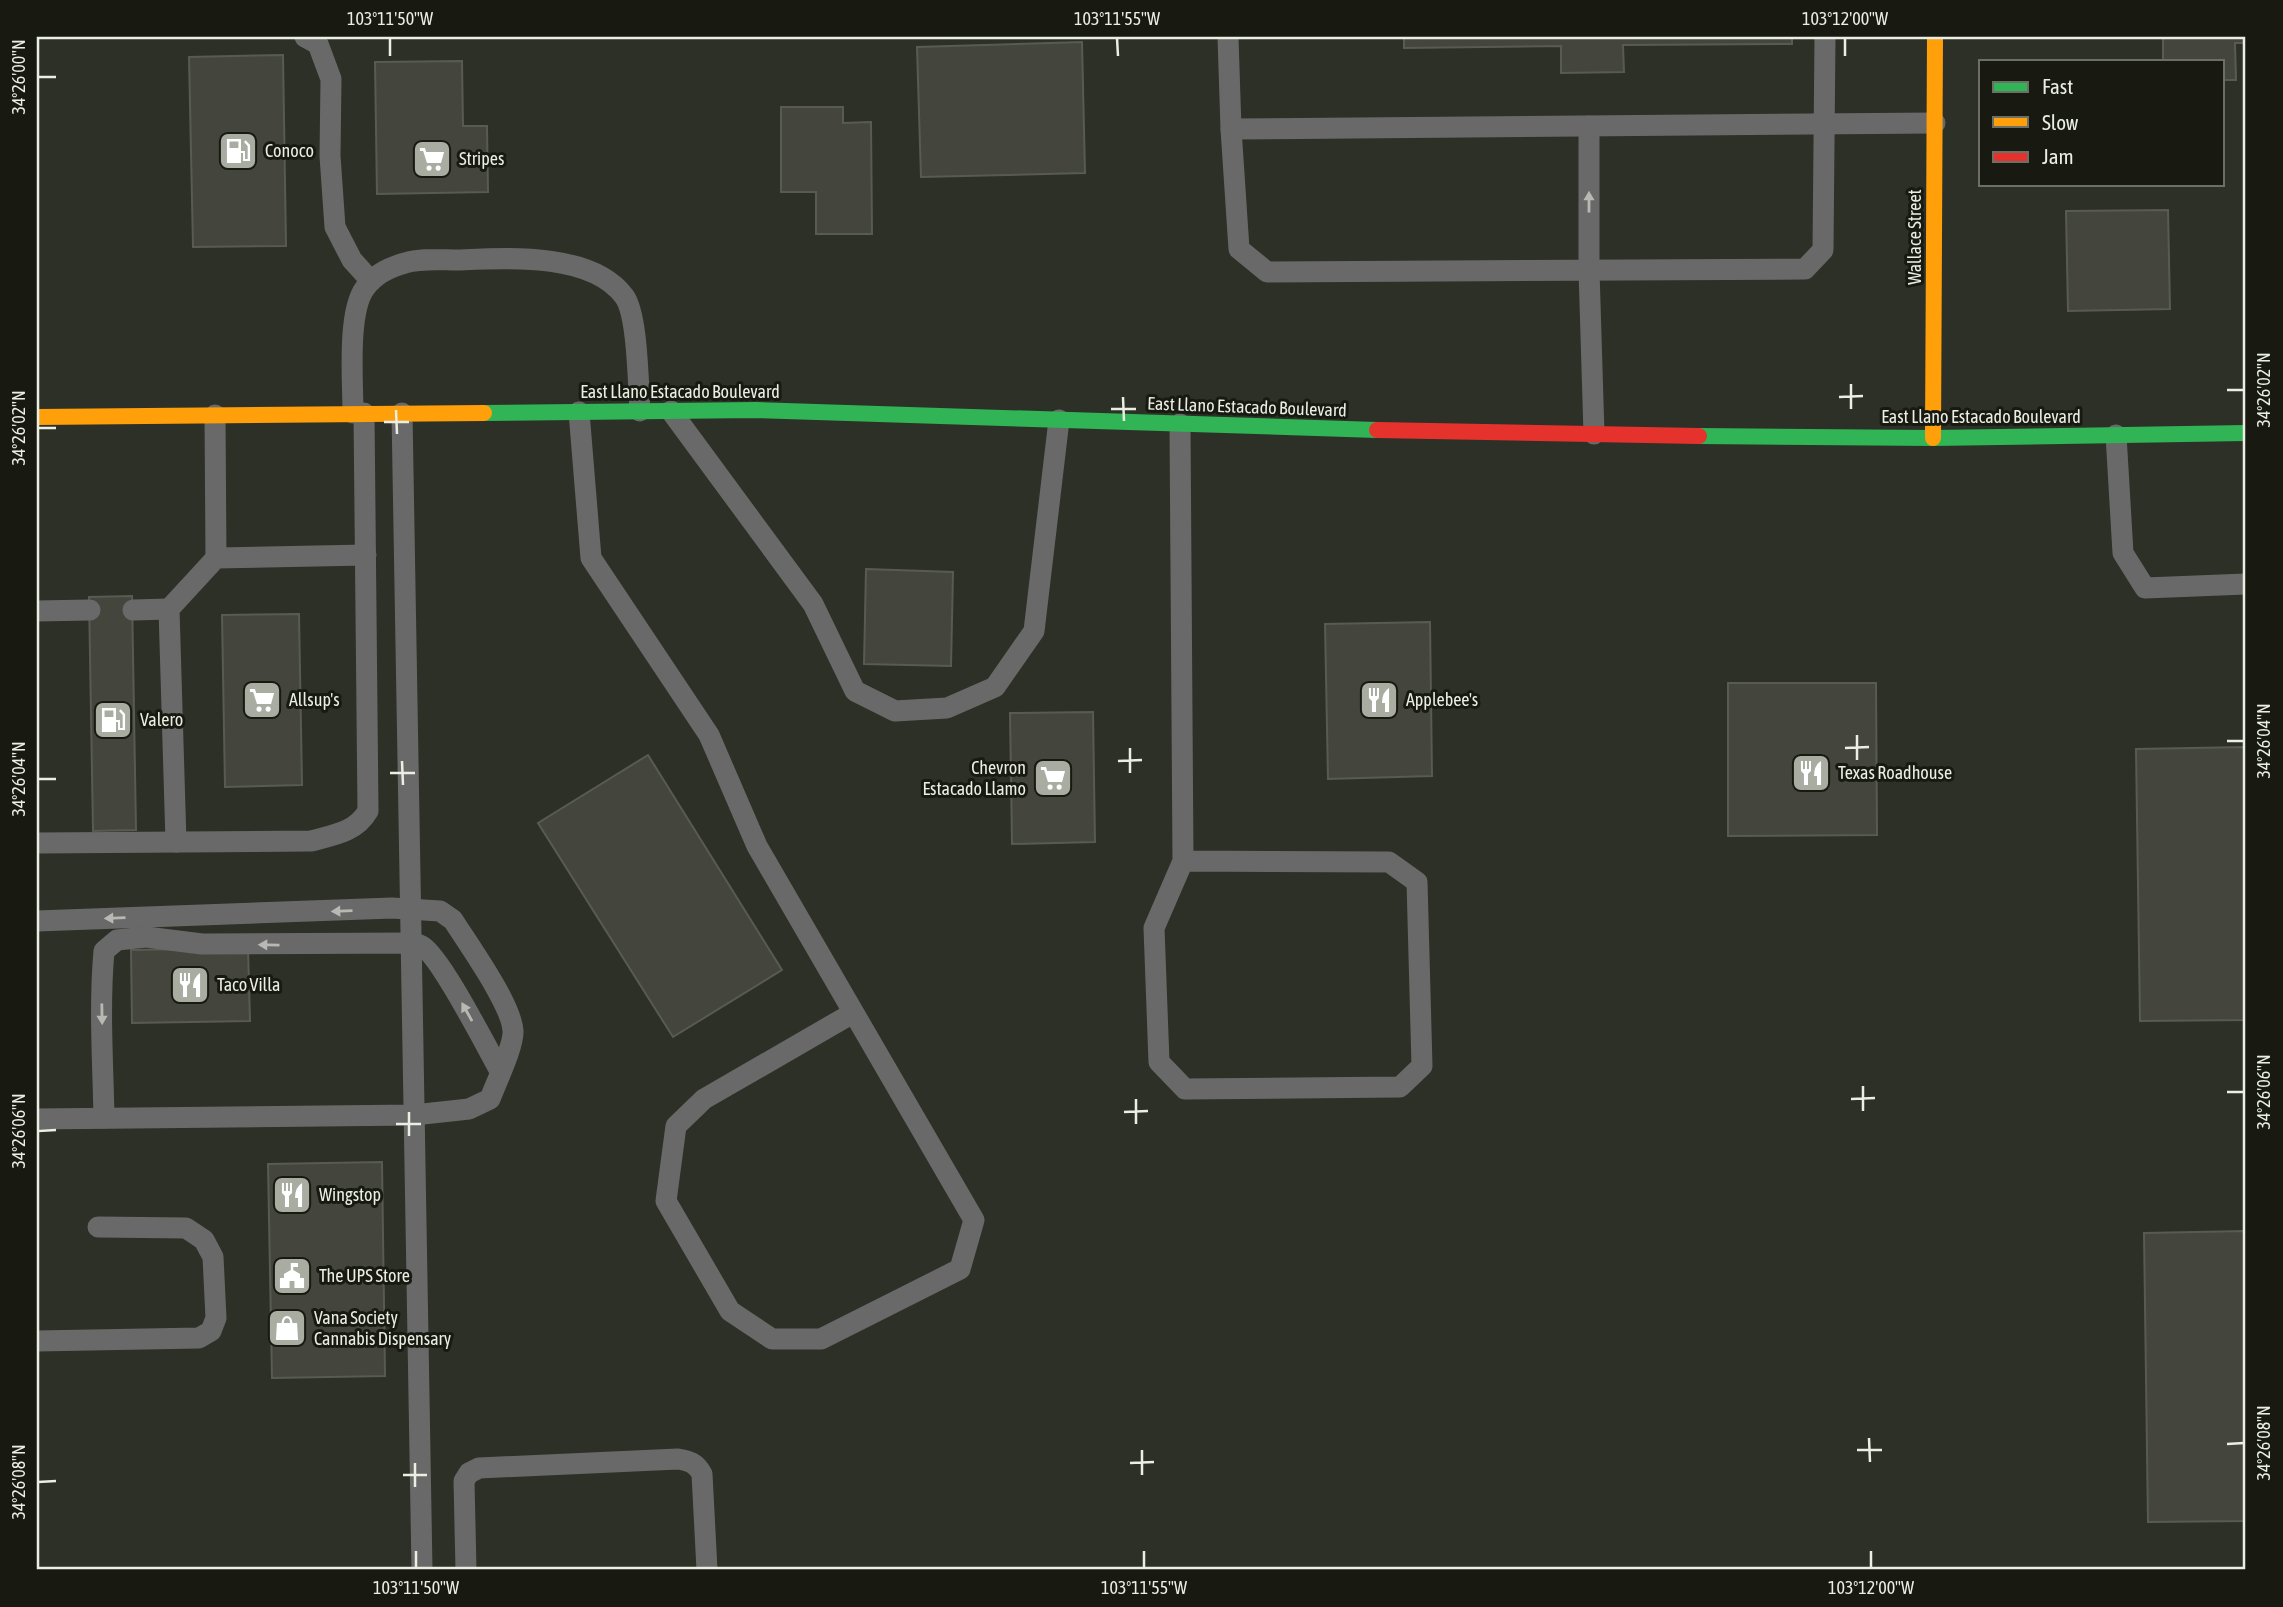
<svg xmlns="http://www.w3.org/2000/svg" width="2283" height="1607" font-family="'Asap Condensed',sans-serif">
	<rect width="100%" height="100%" fill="#2d3026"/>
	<g fill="#44463e" stroke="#585b53" stroke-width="2">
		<path d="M 1404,37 L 1792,37 L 1792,44 L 1623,45 L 1624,72 L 1561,73 L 1561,46 L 1404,48 Z"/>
		<path d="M 2163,37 L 2246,37 L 2246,43 L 2235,43 L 2236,80 L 2222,80 L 2222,61 L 2163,61 Z"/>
		<path d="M 1082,42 L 1085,173 L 921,177 L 917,47 Z"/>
		<path d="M 283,55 L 286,246 L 193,247 L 189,57 Z"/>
		<path d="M 462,61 L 463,126 L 487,126 L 488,192 L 377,194 L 375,62 Z"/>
		<path d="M 781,107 L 843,107 L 843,123 L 871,122 L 872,234 L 816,234 L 816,192 L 781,192 Z"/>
		<path d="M 2168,210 L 2170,309 L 2068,311 L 2066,211 Z"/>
		<path d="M 866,569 L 953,572 L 951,666 L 864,664 Z"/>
		<path d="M 132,596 L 136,830 L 93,831 L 89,597 Z"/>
		<path d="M 299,614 L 302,785 L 225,787 L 222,615 Z"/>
		<path d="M 1430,622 L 1432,776 L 1328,779 L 1325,624 Z"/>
		<path d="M 1728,683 L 1876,683 L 1877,835 L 1728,836 Z"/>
		<path d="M 1093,712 L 1095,842 L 1012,844 L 1010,713 Z"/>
		<path d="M 2246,747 L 2246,1020 L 2140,1021 L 2136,749 Z"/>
		<path d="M 648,755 L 782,970 L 673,1037 L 538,823 Z"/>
		<path d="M 248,948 L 250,1021 L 132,1023 L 131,950 Z"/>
		<path d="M 382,1162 L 385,1376 L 272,1378 L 268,1164 Z"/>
		<path d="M 2246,1231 L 2246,1521 L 2148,1522 L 2144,1233 Z"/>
	</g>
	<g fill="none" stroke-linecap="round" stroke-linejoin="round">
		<g stroke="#6a6969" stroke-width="21">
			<path d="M 305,37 L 318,44 L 331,79 L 330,156 L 335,227 L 352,260 L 371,281"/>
			<path d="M 1228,37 L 1231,129 L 1935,123"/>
			<path d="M 1589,126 L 1589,270 L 1594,434"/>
			<path d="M 1231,129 L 1239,249 L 1267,272 L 1805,269 L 1823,250 L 1825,37"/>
			<path d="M 671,411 L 813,604 L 855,691 L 895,711 L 947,708 L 995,687 L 1034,631 L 1059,420"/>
			<path d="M 579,412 L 591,558 L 709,735 L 757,846 L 974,1220 L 960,1269 L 821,1339 L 772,1339 L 730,1311 L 666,1201 L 676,1126 L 704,1099 L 853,1013"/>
			<path d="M 353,413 C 353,382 347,312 365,288 C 374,275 390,267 405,263 C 421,258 441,260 458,260 C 506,258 591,252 624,296 C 638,314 638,385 640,411"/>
			<path d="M 402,413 L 422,1570"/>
			<path d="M 215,415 L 216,558"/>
			<path d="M 1180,424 L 1183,861 L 1154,928 L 1159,1062 L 1185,1089 L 1400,1087 L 1422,1066 L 1417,882 L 1389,862 L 1183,861"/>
			<path d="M 2116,435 L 2123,553 L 2145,588 L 2246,584"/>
			<path d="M 133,610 L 169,609"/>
			<path d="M 37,611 L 90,610"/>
			<path d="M 176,842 L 169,609 L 216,558 L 366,555"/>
			<path d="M 37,843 L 311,841 C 334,835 356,832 368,811 L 364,413"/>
			<path d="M 37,921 L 392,908 L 440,911 L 453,920 C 468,944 512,1005 513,1031 C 514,1046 496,1083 490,1099 L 469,1109 L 414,1115 L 37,1119"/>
			<path d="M 104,1118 C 103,1063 99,1007 104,951 L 117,940 L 146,937 L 202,944 L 411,943 C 415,944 419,944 422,946 C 441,957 487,1048 500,1071"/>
			<path d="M 37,1341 L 199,1338 L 211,1331 L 216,1318 L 213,1257 L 204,1240 L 186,1228 L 98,1227"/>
			<path d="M 466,1570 L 464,1481 L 469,1473 L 479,1468 L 678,1459 C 690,1461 696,1463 702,1474 L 707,1570"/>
		</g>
		<g stroke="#30b455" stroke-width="16">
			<path d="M 484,413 L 756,410 L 1377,430"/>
			<path d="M 1699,436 L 1933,438 L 2246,433"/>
		</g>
		<g stroke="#ff9f0a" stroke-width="16">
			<path d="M 37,417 L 484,413"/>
			<path d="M 1933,438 L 1935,37"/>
		</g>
		<path stroke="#e5322d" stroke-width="16" d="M 1377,430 L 1699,436"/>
	</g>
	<defs><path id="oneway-solid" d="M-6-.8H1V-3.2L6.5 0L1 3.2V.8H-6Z" transform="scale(1.75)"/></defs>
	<g fill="#b7b9b2">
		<use href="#oneway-solid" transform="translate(1589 202) rotate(-90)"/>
		<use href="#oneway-solid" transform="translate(342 911) rotate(178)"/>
		<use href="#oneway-solid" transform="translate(115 918) rotate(178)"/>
		<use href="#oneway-solid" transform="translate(269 945) rotate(-179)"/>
		<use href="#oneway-solid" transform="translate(467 1012) rotate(-119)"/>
		<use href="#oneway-solid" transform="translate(102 1014) rotate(89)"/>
	</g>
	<path fill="none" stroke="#eaeee3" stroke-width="2.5" d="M 390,38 L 390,56M 1117,38 L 1118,56M 1845,38 L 1845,56M 38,77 L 56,77M 1851,384 L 1851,409M 2227,390 L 2244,390M 1123,397 L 1124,421M 1839,397 L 1863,396M 1111,409 L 1136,409M 396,410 L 397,434M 384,422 L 409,422M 38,428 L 56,428M 1857,735 L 1857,760M 2227,741 L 2244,741M 1130,748 L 1130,773M 1845,748 L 1869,747M 402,761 L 403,785M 1118,761 L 1142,760M 390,773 L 415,773M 38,779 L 56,779M 1863,1086 L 1863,1111M 2227,1092 L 2244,1092M 1136,1099 L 1136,1124M 1851,1099 L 1875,1098M 409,1112 L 409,1136M 1124,1112 L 1148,1111M 396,1124 L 421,1124M 38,1131 L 56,1130M 1869,1438 L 1870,1462M 2227,1444 L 2244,1443M 1142,1450 L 1142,1475M 1857,1450 L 1882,1450M 415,1463 L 415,1487M 1130,1463 L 1154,1462M 403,1475 L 427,1475M 38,1482 L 56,1481M 416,1551 L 416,1568M 1144,1551 L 1144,1568M 1871,1551 L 1871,1568"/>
	<defs>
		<g id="fuel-square" transform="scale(2.0125)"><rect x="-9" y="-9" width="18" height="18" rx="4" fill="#a8aca1" stroke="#181a12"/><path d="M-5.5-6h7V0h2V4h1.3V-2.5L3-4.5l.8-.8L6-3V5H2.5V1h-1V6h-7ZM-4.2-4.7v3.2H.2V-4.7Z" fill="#fff"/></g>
		<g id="supermarket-square" transform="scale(2.0125)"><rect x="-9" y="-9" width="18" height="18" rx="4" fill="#a8aca1" stroke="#181a12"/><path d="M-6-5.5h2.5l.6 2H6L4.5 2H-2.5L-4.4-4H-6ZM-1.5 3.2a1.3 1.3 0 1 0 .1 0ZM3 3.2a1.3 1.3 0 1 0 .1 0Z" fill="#fff"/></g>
		<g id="restaurant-square" transform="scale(2.0125)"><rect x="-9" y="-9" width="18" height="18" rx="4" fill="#a8aca1" stroke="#181a12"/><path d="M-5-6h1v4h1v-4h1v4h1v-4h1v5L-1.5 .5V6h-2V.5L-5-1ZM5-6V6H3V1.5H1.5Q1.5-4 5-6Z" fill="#fff"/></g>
		<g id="civic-square" transform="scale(2.0125)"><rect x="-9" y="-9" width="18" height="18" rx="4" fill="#a8aca1" stroke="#181a12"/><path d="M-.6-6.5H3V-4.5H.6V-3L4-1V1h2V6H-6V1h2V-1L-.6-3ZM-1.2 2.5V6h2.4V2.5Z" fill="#fff"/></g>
		<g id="shop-square" transform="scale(2.0125)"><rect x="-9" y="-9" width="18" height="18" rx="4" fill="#a8aca1" stroke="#181a12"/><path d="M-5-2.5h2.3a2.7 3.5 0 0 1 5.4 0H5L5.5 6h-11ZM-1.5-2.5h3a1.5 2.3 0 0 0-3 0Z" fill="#fff"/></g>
	</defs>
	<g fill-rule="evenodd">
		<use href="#fuel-square" x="238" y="151"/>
		<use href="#supermarket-square" x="432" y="159"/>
		<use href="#supermarket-square" x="262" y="700"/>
		<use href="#restaurant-square" x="1379" y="700"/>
		<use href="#fuel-square" x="113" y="720"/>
		<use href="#restaurant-square" x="1811" y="773"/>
		<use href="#supermarket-square" x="1053" y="778"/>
		<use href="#restaurant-square" x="190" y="985"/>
		<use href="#restaurant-square" x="292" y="1195"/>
		<use href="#civic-square" x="292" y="1276"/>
		<use href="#shop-square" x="287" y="1328"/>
	</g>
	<g text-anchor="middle" stroke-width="6" stroke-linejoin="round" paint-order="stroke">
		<g font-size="18" fill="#eaeee3" stroke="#181a12" text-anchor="start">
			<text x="265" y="157">Conoco</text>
			<text x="459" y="165">Stripes</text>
			<text x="289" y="706">Allsup's</text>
			<text x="1406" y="706">Applebee's</text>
			<text x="140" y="726">Valero</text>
			<text x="1026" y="774" text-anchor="end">Chevron<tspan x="1026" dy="21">Estacado Llamo</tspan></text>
			<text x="1838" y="779">Texas Roadhouse</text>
			<text x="217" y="991">Taco Villa</text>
			<text x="319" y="1201">Wingstop</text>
			<text x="319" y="1282">The UPS Store</text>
			<text x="314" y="1324">Vana Society<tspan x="314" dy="21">Cannabis Dispensary</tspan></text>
		</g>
		<g font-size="18" fill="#eaeee3" stroke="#181a12">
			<text transform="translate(1915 237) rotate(-90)" y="6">Wallace Street</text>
			<text x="680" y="398">East Llano Estacado Boulevard</text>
			<text transform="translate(1247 407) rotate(2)" y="6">East Llano Estacado Boulevard</text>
			<text x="1981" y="423">East Llano Estacado Boulevard</text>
		</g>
	</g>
	<rect width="2283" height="1607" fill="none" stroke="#181a12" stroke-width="77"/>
	<rect x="1979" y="60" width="245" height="126" fill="#181a12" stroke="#6c6f66" stroke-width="2"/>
	<rect x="1993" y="82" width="35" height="10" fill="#30b455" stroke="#6c6f66" stroke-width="2"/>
	<text x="2042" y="94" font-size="21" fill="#eaeee3">Fast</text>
	<rect x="1993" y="117" width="35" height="10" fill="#ff9f0a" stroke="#6c6f66" stroke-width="2"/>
	<text x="2042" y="130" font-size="21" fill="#eaeee3">Slow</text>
	<rect x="1993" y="152" width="35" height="10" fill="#e5322d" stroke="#6c6f66" stroke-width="2"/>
	<text x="2042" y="164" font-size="21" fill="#eaeee3">Jam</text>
	<rect x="38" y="38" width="2206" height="1530" fill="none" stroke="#eaeee3" stroke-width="2.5"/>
	<g font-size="18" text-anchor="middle" fill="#eaeee3">
		<text x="390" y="25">103°11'50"W</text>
		<text x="1117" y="25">103°11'55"W</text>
		<text x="1845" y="25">103°12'00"W</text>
		<text transform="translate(19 77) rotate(-90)" y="6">34°26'00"N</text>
		<text transform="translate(2264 390) rotate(-90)" y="6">34°26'02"N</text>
		<text transform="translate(19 428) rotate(-90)" y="6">34°26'02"N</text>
		<text transform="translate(2264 741) rotate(-90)" y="6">34°26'04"N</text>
		<text transform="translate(19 779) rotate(-90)" y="6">34°26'04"N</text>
		<text transform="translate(2264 1092) rotate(-90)" y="6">34°26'06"N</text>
		<text transform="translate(19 1131) rotate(-90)" y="6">34°26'06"N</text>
		<text transform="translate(2264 1443) rotate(-90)" y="6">34°26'08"N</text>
		<text transform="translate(19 1482) rotate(-90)" y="6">34°26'08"N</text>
		<text x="416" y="1594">103°11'50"W</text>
		<text x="1144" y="1594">103°11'55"W</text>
		<text x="1871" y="1594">103°12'00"W</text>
	</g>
</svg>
